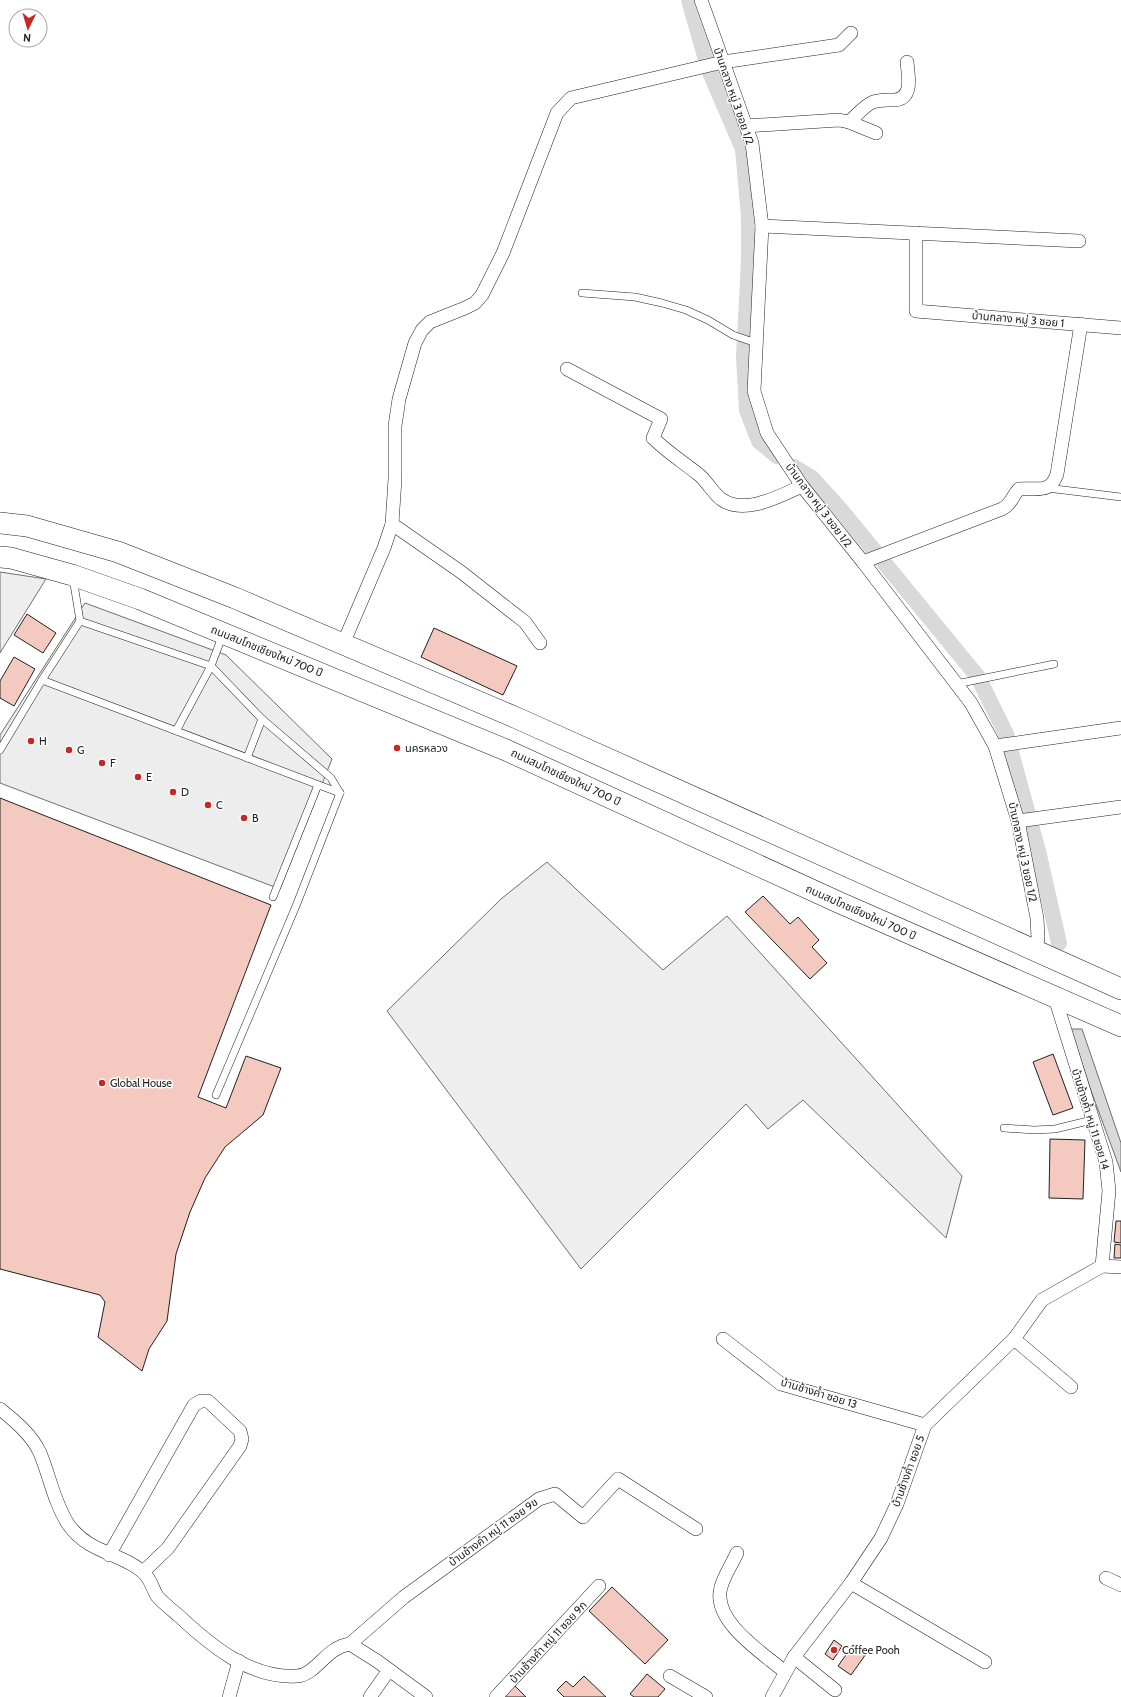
<svg xmlns="http://www.w3.org/2000/svg" width="1121" height="1697" font-family="Cabin,'Noto Sans Thai',sans-serif">
	<rect width="100%" height="100%" fill="#fff"/>
	<g fill="#eee" stroke="#6f6f6f">
		<path d="M 0,572 L 46,579 L 0,653 Z"/>
		<path d="M 547,862 L 663,970 L 727,916 L 962,1176 L 946,1238 L 803,1100 L 768,1129 L 746,1104 L 581,1269 L 387,1011 L 501,899 Z"/>
	</g>
	<path fill="#ededed" stroke="#6f6f6f" d="M 85,603 L 226,655 L 332,759 L 280,889 L 0,783 L 0,735 Z"/>
	<path fill="#d9d9d9" stroke="#6f6f6f" d="M 1071,1029 L 1082,1029 L 1121,1143 L 1121,1172 L 1090,1088 Z"/>
	<g fill="none" stroke-linecap="round" stroke-linejoin="round">
		<g stroke="#d9d9d9" stroke-width="16">
			<path d="M 689,0 L 709,70 L 743,149 L 749,217 L 749,261 L 744,357 L 747,410 L 759,441 L 777,456"/>
			<path d="M 794,467 L 812,478 L 840,509 L 978,677 L 1006,734 L 1038,851 L 1059,943"/>
		</g>
	</g>
	<g fill="#f3c9c0" stroke="#222">
		<path d="M 27,614 L 56,633 L 43,653 L 14,635 Z"/>
		<path d="M 434,628 L 517,666 L 503,695 L 421,657 Z"/>
		<path d="M 14,657 L 35,669 L 14,706 L 0,698 L 0,681 Z"/>
		<path d="M 0,798 L 271,905 L 198,1097 L 226,1108 L 246,1056 L 281,1068 L 263,1115 L 225,1147 L 205,1178 L 190,1212 L 176,1254 L 167,1321 L 149,1349 L 142,1371 L 98,1337 L 105,1302 L 100,1295 L 0,1269 Z"/>
		<path d="M 763,896 L 790,924 L 798,917 L 819,940 L 812,947 L 827,963 L 810,979 L 745,912 Z"/>
		<path d="M 1053,1054 L 1073,1108 L 1053,1115 L 1033,1062 Z"/>
		<path d="M 1050,1139 L 1085,1140 L 1083,1199 L 1049,1198 Z"/>
		<path d="M 1116,1221 L 1121,1221 L 1121,1243 L 1114,1242 Z"/>
		<path d="M 1115,1244 L 1121,1245 L 1121,1258 L 1114,1258 Z"/>
		<path d="M 612,1587 L 668,1640 L 645,1664 L 589,1611 Z"/>
		<path d="M 834,1640 L 842,1646 L 833,1660 L 825,1654 Z"/>
		<path d="M 853,1645 L 866,1654 L 851,1675 L 838,1666 Z"/>
		<path d="M 647,1674 L 665,1689 L 658,1697 L 634,1697 L 630,1694 Z"/>
		<path d="M 584,1676 L 606,1697 L 564,1697 L 557,1690 L 566,1681 L 573,1687 Z"/>
		<path d="M 515,1686 L 526,1697 L 504,1697 Z"/>
	</g>
	<g fill="none" stroke-linecap="round" stroke-linejoin="round">
		<g stroke="#222" stroke-width="8">
			<g id="service">
				<path d="M 582,293 L 635,297 L 662,303 L 686,310 L 708,320 L 733,335 L 756,343"/>
				<path d="M 1047,488 L 1121,497"/>
				<path d="M 80,621 L 211,666 L 176,731"/>
				<path d="M 223,634 L 211,666 L 262,719 L 331,778 L 340,793"/>
				<path d="M 42,680 L 340,793"/>
				<path d="M 956,684 L 1054,664"/>
				<path d="M 0,750 L 42,680 L 80,621 L 73,578"/>
				<path d="M 247,758 L 262,719"/>
				<path d="M 273,897 L 318,785"/>
				<path d="M 216,1095 L 296,906 L 340,793"/>
				<path d="M 1004,1128 L 1034,1130 L 1055,1129 L 1092,1120"/>
			</g>
		</g>
		<g stroke="#222" stroke-width="14">
			<g id="minor">
				<path d="M 701,0 L 752,143 L 762,226 L 754,391 L 767,433 L 802,486 L 863,562 L 971,703 L 995,746 L 1018,821 L 1037,918 L 1038,938 L 1036,951"/>
				<path d="M 849,122 C 856,116 865,105 873,102 C 881,99 888,100 895,100 C 914,98 908,75 907,62"/>
				<path d="M 746,126 L 839,120 L 849,122 L 876,133"/>
				<path d="M 762,226 L 1079,241"/>
				<path d="M 916,233 L 916,311 L 1121,328"/>
				<path d="M 567,369 L 661,419 L 653,438 C 667,452 683,462 698,474 C 707,481 712,492 721,499 C 744,516 780,496 802,486"/>
				<path d="M 392,524 L 461,572 L 512,612 L 525,622 L 540,643"/>
				<path d="M 863,562 L 1002,509 C 1012,504 1012,496 1019,489 C 1036,487 1050,495 1057,474 L 1081,324"/>
				<path d="M 343,644 L 384,548 L 392,524 L 395,479 L 395,426 L 399,399 L 415,343 L 422,330 L 430,322 L 465,308 L 475,303 L 482,295 L 503,253 L 557,113 L 571,98 L 723,62 L 839,45 L 851,33"/>
				<path d="M 995,746 L 1121,728"/>
				<path d="M 1018,821 L 1121,807"/>
				<path d="M 1055,998 L 1106,1162 L 1109,1191 L 1102,1266"/>
				<path d="M 1102,1266 L 1121,1267"/>
				<path d="M 723,1339 L 781,1384 L 925,1425"/>
				<path d="M 1014,1339 L 1071,1387"/>
				<path d="M 0,1409 C 15,1421 32,1435 40,1453 C 50,1477 54,1502 68,1524 C 89,1554 120,1552 143,1572 C 151,1579 152,1588 157,1596 C 163,1603 172,1610 179,1616 C 211,1646 251,1679 297,1676 C 316,1675 326,1647 350,1644 L 377,1661 L 426,1697"/>
				<path d="M 737,1553 C 732,1564 724,1576 721,1587 C 711,1621 763,1653 785,1672"/>
				<path d="M 109,1555 L 194,1405 L 201,1401 L 208,1401 L 240,1431 L 242,1439 L 240,1446 L 168,1548 L 143,1572"/>
				<path d="M 1106,1578 L 1121,1585"/>
				<path d="M 851,1583 L 985,1662"/>
				<path d="M 350,1644 L 404,1597 L 539,1499 L 555,1494 L 583,1517 L 618,1479 L 696,1529"/>
				<path d="M 794,1657 L 835,1690"/>
				<path d="M 670,1676 L 706,1697"/>
				<path d="M 229,1697 L 239,1661"/>
				<path d="M 370,1697 L 389,1670"/>
				<path d="M 496,1697 L 599,1586"/>
				<path d="M 772,1697 L 794,1657 L 851,1583 L 881,1538 L 897,1504 L 925,1425 L 1014,1339 L 1042,1300 L 1102,1266"/>
			</g>
		</g>
		<g stroke="#222" stroke-width="22">
			<g id="primary">
				<path d="M 0,523 L 27,526 L 118,552 L 235,598 L 519,719 L 1121,989"/>
				<path d="M 0,557 L 11,558 L 72,575 L 140,599 L 506,750 L 838,902 L 1121,1026"/>
			</g>
		</g>
		<use href="#service" stroke="#fff" stroke-width="7"/>
		<use href="#minor" stroke="#fff" stroke-width="13"/>
		<use href="#primary" stroke="#fff" stroke-width="21"/>
	</g>
	<g fill="#c62828" stroke="#fff" stroke-width="1.5">
		<circle cx="31" cy="741" r="4"/>
		<circle cx="397" cy="748" r="4"/>
		<circle cx="69" cy="750" r="4"/>
		<circle cx="102" cy="763" r="4"/>
		<circle cx="138" cy="777" r="4"/>
		<circle cx="173" cy="792" r="4"/>
		<circle cx="208" cy="805" r="4"/>
		<circle cx="244" cy="818" r="4"/>
		<circle cx="102" cy="1083" r="4"/>
		<circle cx="834" cy="1650" r="4"/>
	</g>
	<g text-anchor="middle" stroke-width="3" stroke-linejoin="round" paint-order="stroke">
		<g font-size="11" fill="#222" stroke="#fff">
			<text transform="translate(734 96) rotate(71)" y="4">บ้านกลาง หมู่ 3 ซอย 1/2</text>
			<text transform="translate(1018 319) rotate(5)" y="4">บ้านกลาง หมู่ 3 ซอย 1</text>
			<text transform="translate(819 505) rotate(53)" y="4">บ้านกลาง หมู่ 3 ซอย 1/2</text>
			<text transform="translate(267 651) rotate(22)" y="4">ถนนสมโภชเชียงใหม่ 700 ปี</text>
			<text transform="translate(566 777) rotate(25)" y="4">ถนนสมโภชเชียงใหม่ 700 ปี</text>
			<text transform="translate(1023 852) rotate(78)" y="4">บ้านกลาง หมู่ 3 ซอย 1/2</text>
			<text transform="translate(861 912) rotate(24)" y="4">ถนนสมโภชเชียงใหม่ 700 ปี</text>
			<text transform="translate(1091 1119) rotate(73)" y="4">บ้านช้างค้ำ หมู่ 11 ซอย 14</text>
			<text transform="translate(819 1393) rotate(17)" y="4">บ้านช้างค้ำ ซอย 13</text>
			<text transform="translate(908 1471) rotate(-70)" y="4">บ้านช้างค้ำ ซอย 5</text>
			<text transform="translate(493 1532) rotate(-36)" y="4">บ้านช้างคำ หมู่ 11 ซอย 9ข</text>
			<text transform="translate(548 1642) rotate(-47)" y="4">บ้านช้างคำ หมู่ 11 ซอย 9ก</text>
		</g>
		<g font-size="11" fill="#222" stroke="#fff" text-anchor="start">
			<text x="39" y="745">H</text>
			<text x="405" y="752">นครหลวง</text>
			<text x="77" y="754">G</text>
			<text x="110" y="767">F</text>
			<text x="146" y="781">E</text>
			<text x="181" y="796">D</text>
			<text x="216" y="809">C</text>
			<text x="252" y="822">B</text>
			<text x="110" y="1087">Global House</text>
			<text x="842" y="1654">Coffee Pooh</text>
		</g>
	</g>
	<g transform="translate(28 28) rotate(185)"><circle r="19" fill="#ffffff" stroke="#a7a7a7"/>
	<path d="M0-3L7 15L0 10L-7 15Z" fill="#c62828"/>
	<text y="-6" font-size="11" font-weight="bold" text-anchor="middle" fill="#222222">N</text>
	</g>
</svg>
